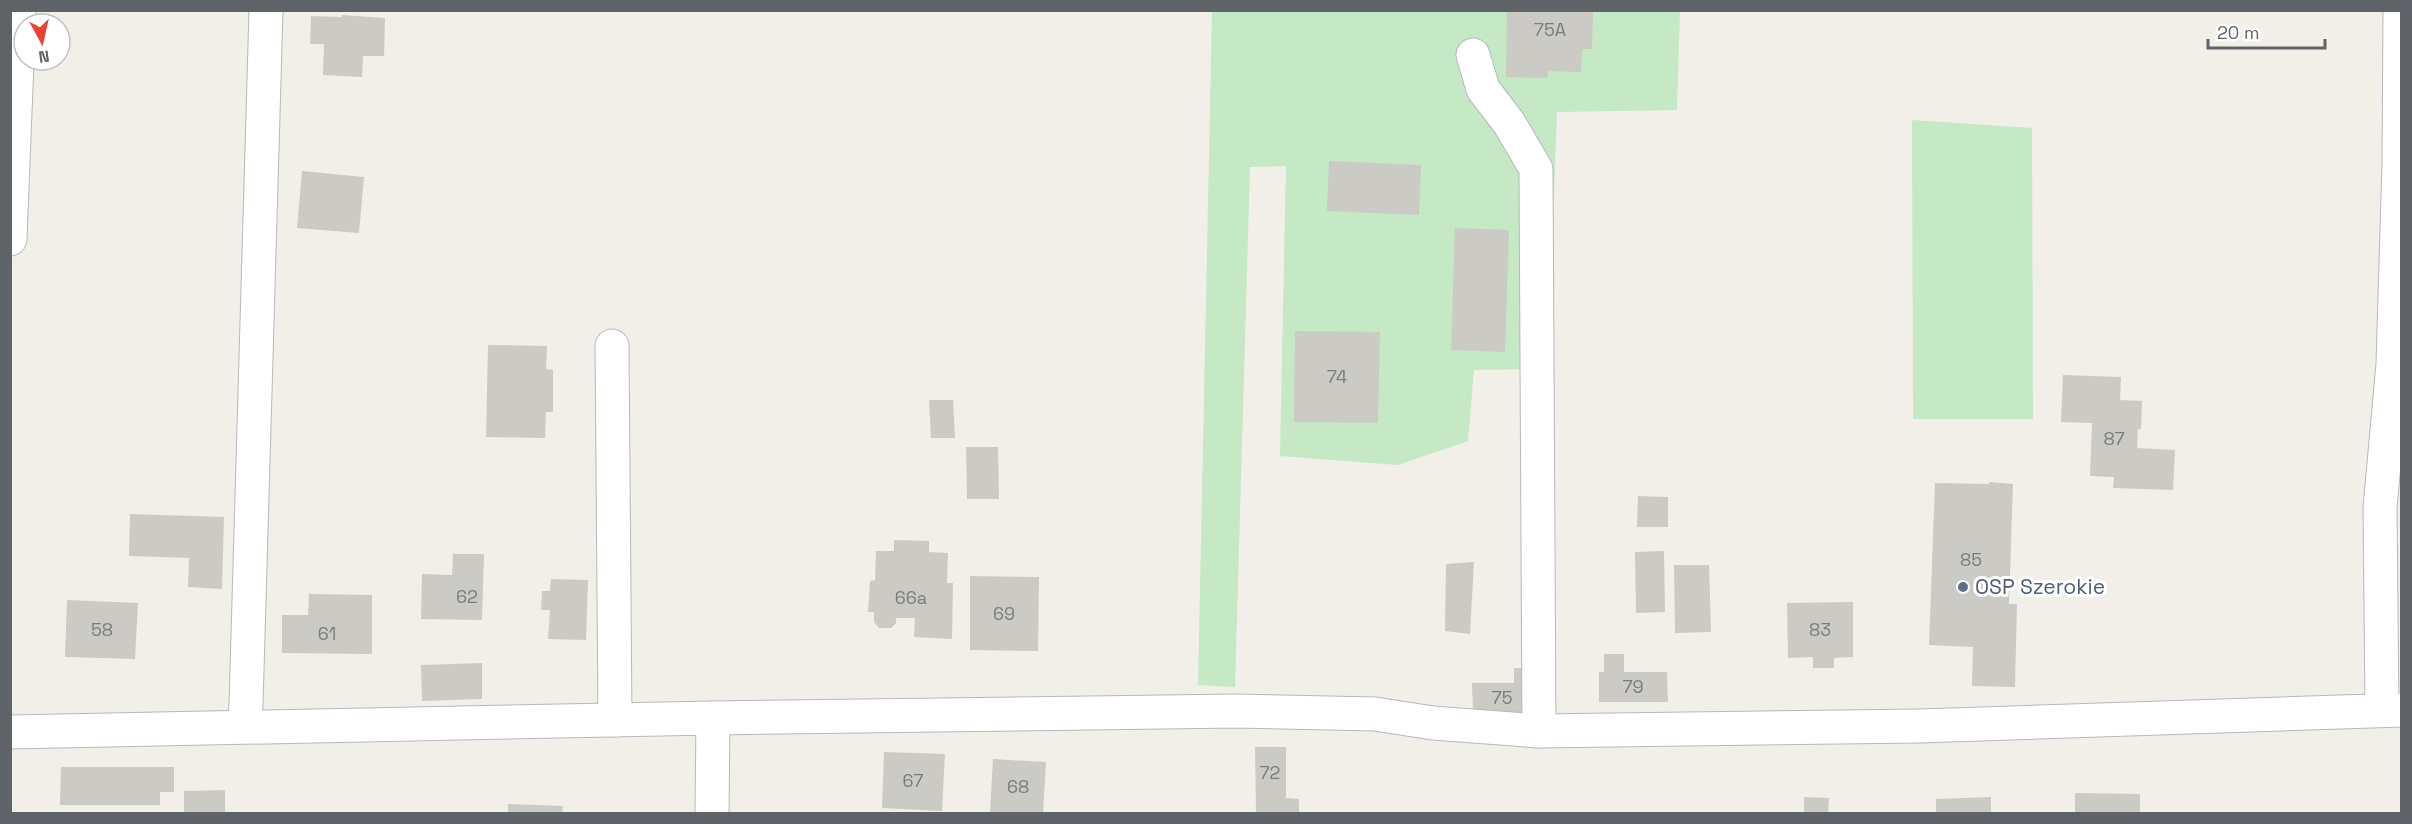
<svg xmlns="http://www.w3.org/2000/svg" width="2412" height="824" font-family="'Space Grotesk',sans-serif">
	<rect width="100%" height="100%" fill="#f1efe8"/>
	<g fill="#c5e8c5">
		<path d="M 1212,11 L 1680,11 L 1677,110 L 1557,112 L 1547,369 L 1474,370 L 1468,441 L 1398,465 L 1280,456 L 1286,166 L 1250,167 L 1235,687 L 1198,685 Z"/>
		<path d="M 1912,120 L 2032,128 L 2033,419 L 1913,419 Z"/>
	</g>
	<g fill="#cccac5">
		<path d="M 1507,10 L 1593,10 L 1592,49 L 1582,49 L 1581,72 L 1548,71 L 1547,78 L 1506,77 Z"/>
		<path d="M 342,15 L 385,18 L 384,56 L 363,56 L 362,77 L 323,75 L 324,44 L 310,44 L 311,16 L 342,17 Z"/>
		<path d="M 1329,161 L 1421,165 L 1419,215 L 1327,211 Z"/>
		<path d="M 302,171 L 364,177 L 359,233 L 297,228 Z"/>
		<path d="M 1455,228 L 1509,230 L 1505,352 L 1451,350 Z"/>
		<path d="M 1295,331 L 1380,332 L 1378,423 L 1294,422 Z"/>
		<path d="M 488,345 L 547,346 L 546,369 L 553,370 L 553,412 L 546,412 L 545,438 L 486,437 Z"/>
		<path d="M 2063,375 L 2121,377 L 2120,400 L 2142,401 L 2141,429 L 2138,429 L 2137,448 L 2175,450 L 2173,490 L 2113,488 L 2114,477 L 2090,476 L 2092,423 L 2061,422 Z"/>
		<path d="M 929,400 L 953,400 L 955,438 L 931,438 Z"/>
		<path d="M 966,447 L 998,447 L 999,499 L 967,499 Z"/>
		<path d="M 1989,482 L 2013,484 L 2009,604 L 2017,604 L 2015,687 L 1972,686 L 1973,647 L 1929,645 L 1935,483 L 1989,484 Z"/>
		<path d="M 1638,496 L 1668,497 L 1668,527 L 1637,527 Z"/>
		<path d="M 130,514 L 224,517 L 222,589 L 188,587 L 189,558 L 129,556 Z"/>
		<path d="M 894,540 L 929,541 L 929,552 L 948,553 L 947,583 L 953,583 L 952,639 L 914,637 L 915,618 L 896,618 L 896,623 L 891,628 L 879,628 L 874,622 L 874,612 L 868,612 L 870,581 L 875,580 L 876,551 L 894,551 Z"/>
		<path d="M 1664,551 L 1665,612 L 1636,613 L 1635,552 Z"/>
		<path d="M 453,554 L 484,554 L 482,620 L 421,619 L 422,574 L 452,575 Z"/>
		<path d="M 1474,562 L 1470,634 L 1445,631 L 1446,564 Z"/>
		<path d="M 1674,565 L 1709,565 L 1711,632 L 1675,633 Z"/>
		<path d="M 970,576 L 1039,577 L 1038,651 L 970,650 Z"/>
		<path d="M 551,579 L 588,580 L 586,640 L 548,639 L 550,610 L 541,610 L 542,591 L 550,591 Z"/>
		<path d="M 309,594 L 372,595 L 372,654 L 282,653 L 282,615 L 308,615 Z"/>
		<path d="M 67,600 L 138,603 L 135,659 L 65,657 Z"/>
		<path d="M 1853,602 L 1853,657 L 1834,658 L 1834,668 L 1813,668 L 1813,657 L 1788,658 L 1787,603 Z"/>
		<path d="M 1604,654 L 1624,654 L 1624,672 L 1667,672 L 1668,702 L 1599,702 L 1599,672 L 1604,672 Z"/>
		<path d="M 482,663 L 482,699 L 422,701 L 421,665 Z"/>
		<path d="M 1514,668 L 1532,668 L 1532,713 L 1473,714 L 1472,683 L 1514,683 Z"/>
		<path d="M 1255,747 L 1286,747 L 1286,798 L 1299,799 L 1299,814 L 1256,814 Z"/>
		<path d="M 884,752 L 945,754 L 942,811 L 882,808 Z"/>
		<path d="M 993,759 L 1046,762 L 1043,814 L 990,812 Z"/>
		<path d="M 61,767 L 174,767 L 174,792 L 160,792 L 160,805 L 60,805 Z"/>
		<path d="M 225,790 L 225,814 L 184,814 L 184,791 Z"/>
		<path d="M 2075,793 L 2140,794 L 2140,814 L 2075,814 Z"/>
		<path d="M 1804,797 L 1829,798 L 1828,814 L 1804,814 Z"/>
		<path d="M 1991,797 L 1991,814 L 1936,814 L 1936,799 Z"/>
		<path d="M 508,804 L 563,806 L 562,814 L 508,814 Z"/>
	</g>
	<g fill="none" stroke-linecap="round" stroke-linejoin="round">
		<g stroke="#b5b8bc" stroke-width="35">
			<g id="minor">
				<path d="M 1473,55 L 1483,89 L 1509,123 L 1536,169 L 1539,731"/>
				<path d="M 10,239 L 19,10"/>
				<path d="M 612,346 L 615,720"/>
				<path d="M 2382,710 L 2380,508 L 2393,364 L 2399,163 L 2400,10"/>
				<path d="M 244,726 L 246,705 L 266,10"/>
				<path d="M 10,732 L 713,718 L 1236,711 L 1375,714 L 1433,723 L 1539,731 L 1920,726 L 2402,710"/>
				<path d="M 712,814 L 713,718"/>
			</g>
		</g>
		<use href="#minor" stroke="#fff" stroke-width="33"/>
	</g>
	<circle fill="#5c6f8a" stroke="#fff" stroke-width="2" cx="1963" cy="587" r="6"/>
	<g text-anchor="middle" stroke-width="6" stroke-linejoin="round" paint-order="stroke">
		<g font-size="18" fill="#7a7d7f">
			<text x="1550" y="36">75A</text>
			<text x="1337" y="383">74</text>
			<text x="2114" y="445">87</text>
			<text x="1971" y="566">85</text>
			<text x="467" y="603">62</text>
			<text x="911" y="604">66a</text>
			<text x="1004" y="620">69</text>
			<text x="102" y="636">58</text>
			<text x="1820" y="636">83</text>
			<text x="327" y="640">61</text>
			<text x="1633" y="693">79</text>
			<text x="1502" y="704">75</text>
			<text x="1270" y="779">72</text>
			<text x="913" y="787">67</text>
			<text x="1018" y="793">68</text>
		</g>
		<g font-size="21" fill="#4e5e75" stroke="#fff" text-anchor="start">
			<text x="1975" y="594">OSP Szerokie</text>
		</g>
	</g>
	<rect width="2412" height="824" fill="none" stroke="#5f6368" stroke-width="24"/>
	<g transform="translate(42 42) rotate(172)"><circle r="28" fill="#ffffff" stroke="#bfc1c3" stroke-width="1.5"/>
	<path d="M0-4.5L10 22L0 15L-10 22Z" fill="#ea4335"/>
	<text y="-9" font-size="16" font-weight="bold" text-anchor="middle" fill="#5f6368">N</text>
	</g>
	<path d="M2208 39v9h117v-9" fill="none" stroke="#5f6368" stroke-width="3"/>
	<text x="2217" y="39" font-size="18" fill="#5f6368" stroke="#ffffff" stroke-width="4.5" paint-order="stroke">20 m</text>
</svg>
